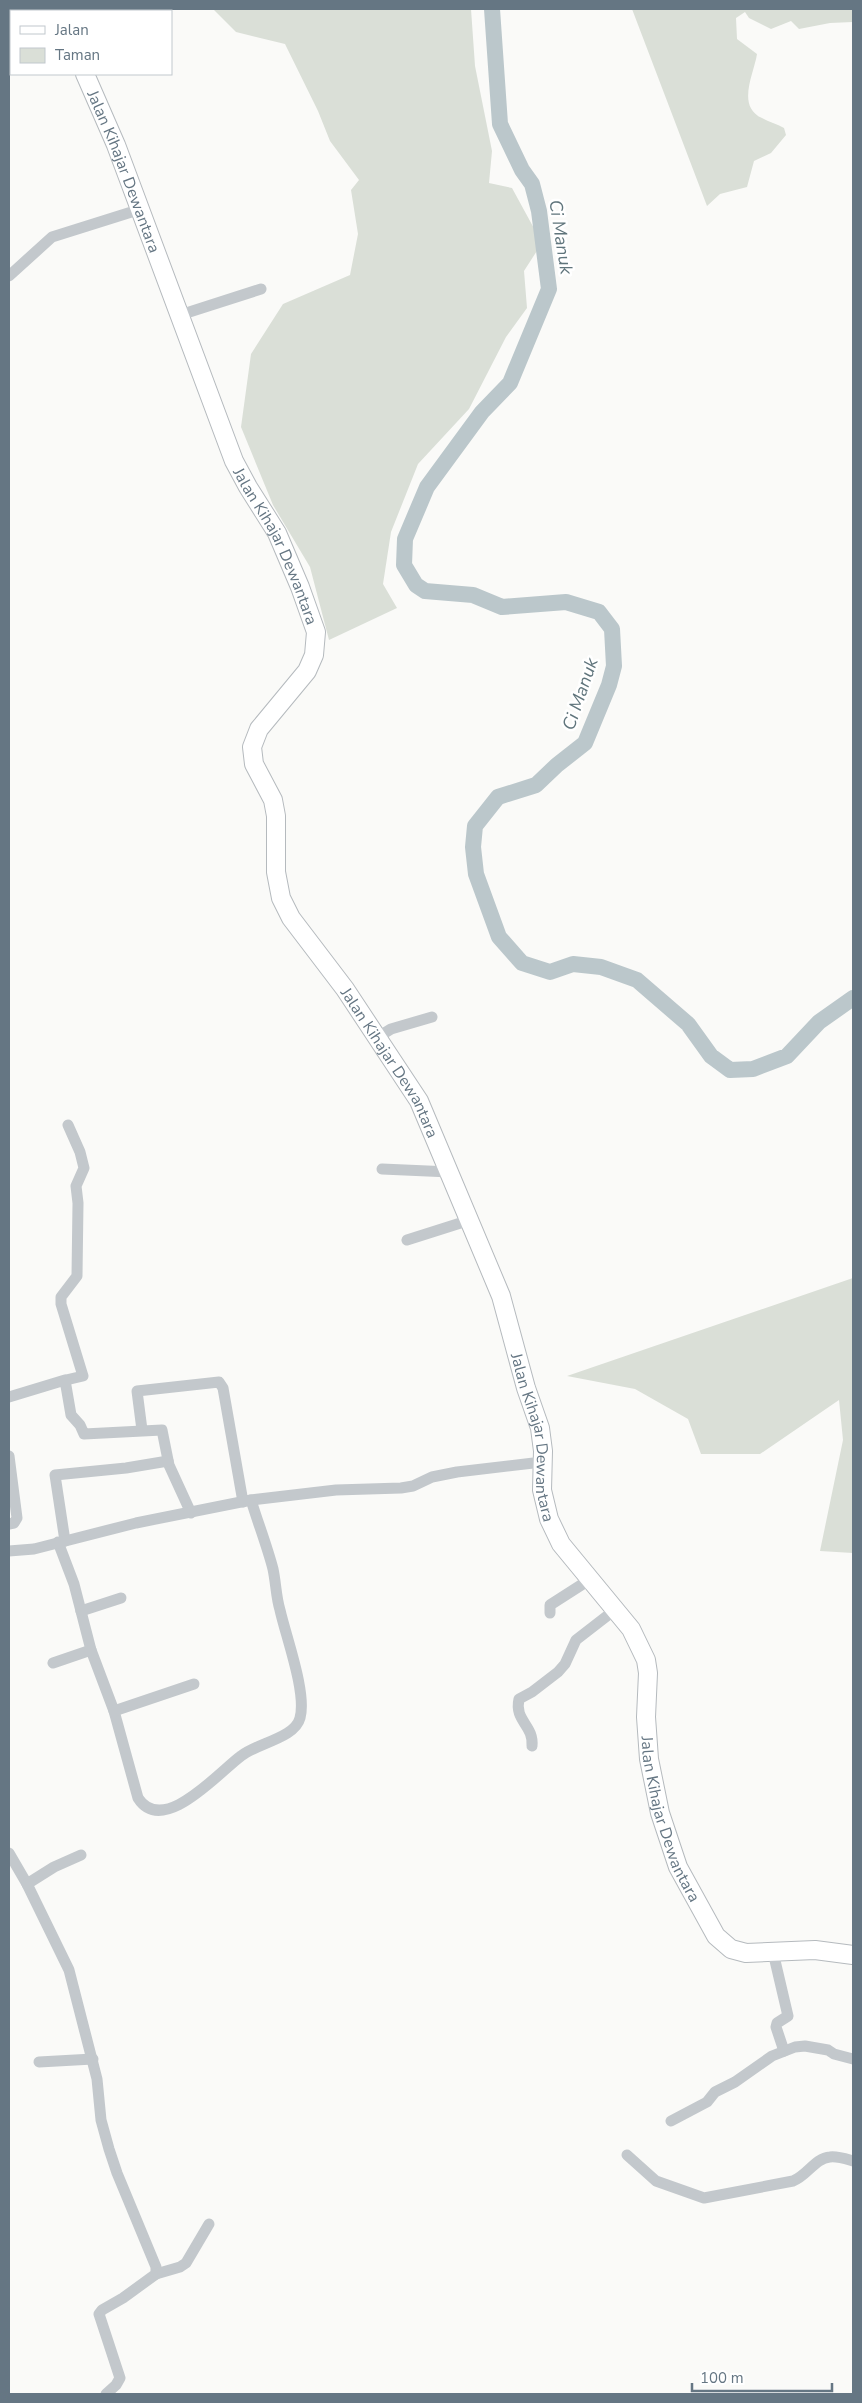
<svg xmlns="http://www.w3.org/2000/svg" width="862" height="2403" font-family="'Nunito Sans',sans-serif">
	<rect width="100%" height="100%" fill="#fafaf8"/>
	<g fill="#dadfd7">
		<path d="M 213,9 L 471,9 L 475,66 L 492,151 L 489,183 L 512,188 L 542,243 L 524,271 L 527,308 L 506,337 L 469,409 L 418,464 L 391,532 L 383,584 L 397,608 L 329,640 L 310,567 L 273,505 L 241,427 L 251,354 L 283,304 L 350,275 L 358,234 L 351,190 L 359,180 L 330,141 L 318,111 L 285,44 L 236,32 Z"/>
		<path d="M 632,9 L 853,9 L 853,22 L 830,23 L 799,29 L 791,21 L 771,29 L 749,18 L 745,12 L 736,18 L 737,39 L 757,54 C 754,74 736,106 762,118 C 769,122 777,124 784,128 L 786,135 L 771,153 L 754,161 L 747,187 L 720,194 L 707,206 Z"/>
		<path d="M 853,1278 L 853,1553 L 820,1551 L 843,1440 L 839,1400 L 760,1454 L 701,1454 L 688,1419 L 635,1389 L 567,1376 Z"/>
	</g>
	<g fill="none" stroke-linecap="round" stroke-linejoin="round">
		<path stroke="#bbc7cb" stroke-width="16" d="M 492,9 L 500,124 L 522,170 L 532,184 L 539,211 L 549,289 L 510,383 L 482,412 L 427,487 L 405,539 L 404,565 L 416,585 L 425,591 L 473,595 L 502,607 L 566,602 L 599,612 L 612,629 L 614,666 L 609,685 L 585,743 L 557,765 L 536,785 L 498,797 L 475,826 L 473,847 L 476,874 L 499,937 L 522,963 L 550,972 L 573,964 L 601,967 L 637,980 L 688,1024 L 711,1056 L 730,1070 L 753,1069 L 787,1056 L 819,1022 L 853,998"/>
		<g stroke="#b5babe" stroke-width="20">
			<g id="primary">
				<path d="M 70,9 L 71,11"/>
				<path id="s1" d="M 85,74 L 116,145 L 234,461 L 248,487 L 277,533 L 300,587 L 316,632 L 314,655 L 307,671 L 259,729 L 252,747 L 254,764 L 273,800 L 276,816 L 276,872 L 281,898 L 291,918 L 345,989 L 419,1101 L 501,1296 L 526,1388 L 540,1428 L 543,1451 L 542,1490 L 549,1519 L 561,1544 L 631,1629 L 646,1660 L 648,1673 L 646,1717 L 649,1759 L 660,1813 L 678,1867 L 716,1936 L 731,1949 L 746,1953 L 815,1950 L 853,1955"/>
			</g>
		</g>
		<g stroke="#c3c8cc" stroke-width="11">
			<path d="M 9,37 L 11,38"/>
			<path d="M 9,276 L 52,237 L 141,209"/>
			<path d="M 180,315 L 261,289"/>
			<path d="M 378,1037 L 391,1029 L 432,1017"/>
			<path d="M 382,1169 L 450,1172"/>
			<path d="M 407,1240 L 470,1220"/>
			<path d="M 66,1380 L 83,1376 L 61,1304 L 61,1297 L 77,1276 L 78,1203 L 76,1186 L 84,1168 L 80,1152 L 68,1125"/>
			<path d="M 9,1397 L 65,1380 L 71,1415 L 80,1425 L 84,1434 L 162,1430 L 169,1465 L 191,1513"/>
			<path d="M 142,1430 L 137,1391 L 219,1382 L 223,1388 L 243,1502"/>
			<path d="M 9,1456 L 17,1518 L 14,1523 L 9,1524"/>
			<path d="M 65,1541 L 55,1475 L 126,1468 L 168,1461"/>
			<path d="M 58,1542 L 74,1584 L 91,1650 L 114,1711 L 138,1798 C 163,1837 219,1772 241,1756 C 257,1743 295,1738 300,1718 C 307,1693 286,1637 280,1610 C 276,1597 276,1583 273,1569 C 267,1546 258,1523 251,1500"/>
			<path d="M 9,1551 L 34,1549 L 136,1523 L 251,1500 L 336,1490 L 401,1488 L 413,1486 L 432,1477 L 457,1472 L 542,1462"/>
			<path d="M 81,1611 L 121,1598"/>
			<path d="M 550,1613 L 550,1605 L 589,1580"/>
			<path d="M 53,1663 L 91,1650"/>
			<path d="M 114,1711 L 194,1684"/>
			<path d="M 532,1746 C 534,1725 514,1721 519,1699 L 532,1692 L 558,1672 L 565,1664 L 576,1640 L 616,1609"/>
			<path d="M 9,1853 L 27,1884 L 69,1970 L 97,2079 L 101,2120 L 109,2149 L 117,2173 L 156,2267 L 156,2274 L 123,2298 L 102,2310 L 99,2314 L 120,2378 L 116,2385 L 106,2394"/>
			<path d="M 27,1884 L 54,1867 L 81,1855"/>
			<path d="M 773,1952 L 788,2016 L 777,2023 L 776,2027 L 784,2051"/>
			<path d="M 39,2062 L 93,2059"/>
			<path d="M 671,2121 L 707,2102 L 715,2092 L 735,2082 L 772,2056 L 795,2047 L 805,2046 L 828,2050 L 834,2054 L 853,2059"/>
			<path d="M 627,2155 L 656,2181 L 704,2198 L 793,2181 C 807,2176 815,2158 830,2157 C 837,2156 846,2159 853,2161"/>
			<path d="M 156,2274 L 180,2267 L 186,2263 L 209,2224"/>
		</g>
		<use href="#primary" stroke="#fff" stroke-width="18"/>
	</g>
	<g text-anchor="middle" stroke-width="5" stroke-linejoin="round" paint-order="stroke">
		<g font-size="16" fill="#657683" stroke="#fff">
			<text dy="6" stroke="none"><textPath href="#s1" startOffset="105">Jalan Kihajar Dewantara</textPath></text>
			<text dy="6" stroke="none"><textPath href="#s1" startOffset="510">Jalan Kihajar Dewantara</textPath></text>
			<text dy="6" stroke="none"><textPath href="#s1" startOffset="1095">Jalan Kihajar Dewantara</textPath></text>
			<text dy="6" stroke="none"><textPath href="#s1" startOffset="1500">Jalan Kihajar Dewantara</textPath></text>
			<text dy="6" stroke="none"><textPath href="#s1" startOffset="1919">Jalan Kihajar Dewantara</textPath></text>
		</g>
		<g font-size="18" font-style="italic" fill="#60757c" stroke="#fff">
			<text transform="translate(561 237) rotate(81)" y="6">Ci Manuk</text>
			<text transform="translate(580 694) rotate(-71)" y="6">Ci Manuk</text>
		</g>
	</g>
	<rect width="862" height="2403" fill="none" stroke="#657683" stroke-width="20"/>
	<rect x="10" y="10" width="162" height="65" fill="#ffffff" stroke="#c1c8cd"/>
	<rect x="20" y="26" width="25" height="8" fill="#ffffff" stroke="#c1c8cd"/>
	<text x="55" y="35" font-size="15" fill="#657683">Jalan</text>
	<rect x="20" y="48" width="25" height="15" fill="#dadfd7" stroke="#c1c8cd"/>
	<text x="55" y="60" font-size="15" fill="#657683">Taman</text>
	<path d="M692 2383v8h140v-8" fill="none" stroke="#657683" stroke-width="2.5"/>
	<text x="700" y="2383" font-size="15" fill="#657683" stroke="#ffffff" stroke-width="4" paint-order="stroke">100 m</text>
</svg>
